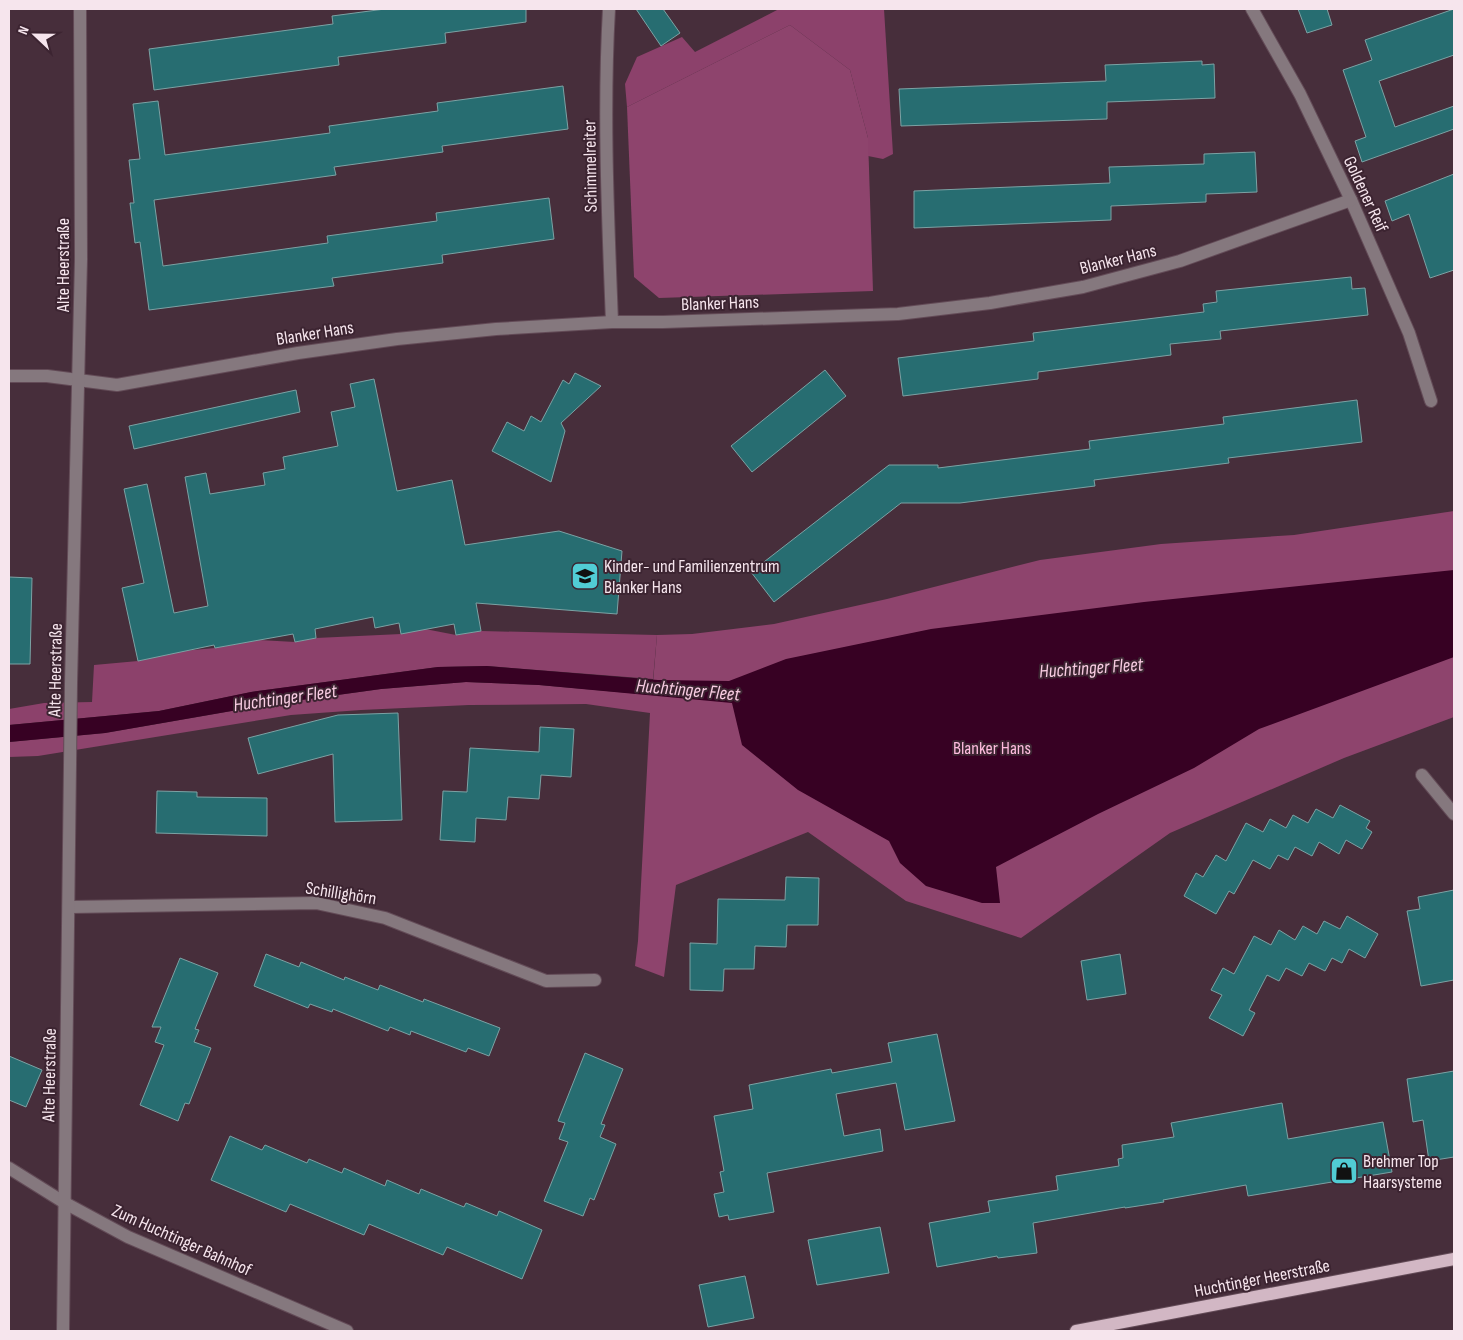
<svg xmlns="http://www.w3.org/2000/svg" width="1463" height="1340" font-family="'Sofia Sans Condensed',sans-serif">
	<rect width="100%" height="100%" fill="#472e3b"/>
	<g fill="#8e446d">
		<path d="M 790,25 L 850,70 L 868,138 L 873,291 L 659,298 L 634,277 L 627,107 Z"/>
		<path d="M 1454,511 L 1454,717 L 1344,758 L 1170,833 L 1021,938 L 906,901 L 808,832 L 676,885 L 664,977 L 635,966 L 638,941 L 650,713 L 586,704 L 469,705 L 361,710 L 291,715 L 38,756 L 9,757 L 9,742 L 105,733 L 272,704 L 381,689 L 466,682 L 539,685 L 652,695 L 657,635 L 692,634 L 774,624 L 887,599 L 1040,560 L 1161,544 L 1294,535 Z"/>
	</g>
	<g fill="#8c416b">
		<path d="M 779,9 L 884,9 L 893,154 L 883,159 L 868,156 L 868,138 L 850,70 L 790,25 L 627,107 L 625,84 L 637,57 L 682,37 L 695,52 Z"/>
		<path d="M 425,629 L 456,635 L 481,631 L 657,635 L 653,679 L 487,666 L 438,667 L 251,692 L 159,711 L 9,725 L 9,709 L 44,703 L 92,702 L 94,665 L 138,661 L 182,651 L 215,648 L 259,640 L 295,642 L 316,638 L 401,634 Z"/>
	</g>
	<path fill="#370123" d="M 1454,570 L 1454,657 L 1259,729 L 1194,768 L 1098,814 L 996,867 L 1000,903 L 982,903 L 926,886 L 900,863 L 889,841 L 798,790 L 742,745 L 732,703 L 539,685 L 466,682 L 381,689 L 272,704 L 105,733 L 9,742 L 9,725 L 159,711 L 251,692 L 438,667 L 487,666 L 658,680 L 729,681 L 786,659 L 931,629 L 1144,602 Z"/>
	<g fill="#276d71" stroke="#7ca2a4">
		<path d="M 385,9 L 526,9 L 526,22 L 445,33 L 446,43 L 338,57 L 339,65 L 154,90 L 149,49 L 333,24 L 332,16 Z"/>
		<path d="M 636,9 L 663,9 L 680,33 L 661,46 Z"/>
		<path d="M 1298,9 L 1327,9 L 1332,25 L 1307,33 Z"/>
		<path d="M 1454,9 L 1454,55 L 1379,81 L 1395,127 L 1454,106 L 1454,129 L 1362,162 L 1355,141 L 1366,137 L 1343,70 L 1372,60 L 1365,40 Z"/>
		<path d="M 1202,61 L 1202,65 L 1214,64 L 1215,98 L 1107,102 L 1107,119 L 901,126 L 899,89 L 1106,81 L 1105,65 Z"/>
		<path d="M 563,86 L 568,129 L 442,146 L 443,152 L 334,167 L 336,175 L 154,200 L 163,266 L 328,243 L 327,236 L 437,221 L 436,213 L 549,198 L 554,239 L 442,255 L 443,263 L 332,278 L 334,286 L 149,310 L 140,242 L 135,243 L 130,203 L 134,203 L 129,160 L 140,159 L 133,104 L 158,101 L 165,155 L 330,133 L 329,126 L 438,111 L 437,103 Z"/>
		<path d="M 1255,152 L 1257,192 L 1206,194 L 1206,202 L 1111,206 L 1111,220 L 914,228 L 914,191 L 1110,183 L 1109,167 L 1204,164 L 1204,154 Z"/>
		<path d="M 1454,174 L 1454,270 L 1430,278 L 1409,214 L 1392,221 L 1385,201 Z"/>
		<path d="M 1351,277 L 1352,289 L 1365,288 L 1368,315 L 1220,331 L 1221,339 L 1170,344 L 1171,355 L 1038,372 L 1038,379 L 903,396 L 898,358 L 1034,341 L 1033,333 L 1204,312 L 1203,304 L 1217,302 L 1216,291 Z"/>
		<path d="M 825,370 L 846,396 L 752,472 L 731,446 Z"/>
		<path d="M 575,373 L 601,386 L 561,423 L 565,431 L 551,482 L 492,451 L 507,422 L 524,431 L 531,416 L 541,422 L 563,380 L 569,384 Z"/>
		<path d="M 374,379 L 397,491 L 452,480 L 465,545 L 559,531 L 622,551 L 617,614 L 476,603 L 481,631 L 456,635 L 454,624 L 401,634 L 399,623 L 375,628 L 373,617 L 315,629 L 316,638 L 295,642 L 293,634 L 215,648 L 214,645 L 138,661 L 122,588 L 144,583 L 124,489 L 147,484 L 174,613 L 208,606 L 185,477 L 206,473 L 210,494 L 265,485 L 263,473 L 285,469 L 283,457 L 338,446 L 331,412 L 355,407 L 350,384 Z"/>
		<path d="M 296,390 L 300,412 L 134,449 L 129,426 Z"/>
		<path d="M 1357,400 L 1362,442 L 1228,458 L 1229,463 L 1094,480 L 1095,486 L 960,503 L 901,503 L 774,602 L 751,572 L 889,465 L 938,465 L 938,468 L 1090,449 L 1089,441 L 1224,424 L 1223,417 Z"/>
		<path d="M 9,577 L 32,578 L 30,664 L 9,664 Z"/>
		<path d="M 398,713 L 402,820 L 335,822 L 333,754 L 258,774 L 248,738 L 338,715 Z"/>
		<path d="M 540,727 L 574,729 L 571,777 L 541,775 L 539,799 L 508,797 L 506,820 L 476,818 L 475,842 L 440,840 L 443,791 L 467,792 L 470,748 L 539,752 Z"/>
		<path d="M 157,791 L 197,792 L 197,797 L 267,798 L 267,836 L 156,833 Z"/>
		<path d="M 1340,805 L 1370,821 L 1366,828 L 1372,832 L 1362,849 L 1346,840 L 1339,854 L 1319,842 L 1312,856 L 1295,847 L 1288,860 L 1278,855 L 1270,869 L 1253,860 L 1234,894 L 1229,891 L 1216,914 L 1184,896 L 1196,873 L 1203,877 L 1216,855 L 1226,861 L 1246,823 L 1263,832 L 1270,819 L 1286,828 L 1293,815 L 1308,823 L 1316,809 L 1333,818 Z"/>
		<path d="M 786,877 L 819,878 L 818,925 L 787,925 L 786,947 L 755,946 L 754,969 L 724,969 L 723,991 L 690,990 L 690,943 L 717,944 L 718,899 L 785,900 Z"/>
		<path d="M 1454,890 L 1454,980 L 1421,986 L 1407,911 L 1420,909 L 1418,897 Z"/>
		<path d="M 1347,916 L 1378,934 L 1365,958 L 1349,949 L 1342,963 L 1332,958 L 1325,971 L 1309,963 L 1302,976 L 1286,968 L 1279,981 L 1267,975 L 1249,1010 L 1255,1013 L 1243,1036 L 1209,1018 L 1222,995 L 1211,990 L 1223,968 L 1234,974 L 1254,936 L 1271,945 L 1279,930 L 1295,940 L 1303,926 L 1317,934 L 1324,921 L 1340,929 Z"/>
		<path d="M 266,954 L 299,967 L 301,962 L 344,980 L 345,977 L 378,990 L 380,985 L 423,1002 L 424,999 L 500,1028 L 489,1056 L 468,1048 L 466,1052 L 411,1031 L 410,1035 L 390,1027 L 388,1031 L 333,1009 L 332,1012 L 310,1004 L 308,1008 L 254,986 Z"/>
		<path d="M 1120,954 L 1126,994 L 1087,1000 L 1081,961 Z"/>
		<path d="M 180,958 L 218,973 L 195,1029 L 199,1030 L 194,1042 L 211,1048 L 189,1104 L 185,1103 L 178,1121 L 140,1105 L 164,1045 L 155,1042 L 161,1027 L 152,1027 Z"/>
		<path d="M 937,1034 L 955,1121 L 905,1130 L 896,1083 L 836,1094 L 844,1136 L 880,1129 L 883,1151 L 767,1173 L 774,1212 L 729,1220 L 728,1215 L 719,1217 L 714,1194 L 724,1192 L 720,1172 L 724,1171 L 714,1116 L 753,1109 L 749,1085 L 831,1069 L 832,1073 L 892,1062 L 888,1043 Z"/>
		<path d="M 585,1053 L 623,1069 L 601,1124 L 605,1125 L 600,1137 L 616,1144 L 594,1200 L 590,1198 L 583,1216 L 544,1201 L 568,1142 L 559,1139 L 565,1123 L 558,1121 Z"/>
		<path d="M 9,1056 L 42,1070 L 26,1107 L 9,1100 Z"/>
		<path d="M 1454,1071 L 1454,1157 L 1429,1161 L 1423,1120 L 1413,1122 L 1407,1079 Z"/>
		<path d="M 1282,1103 L 1288,1139 L 1383,1122 L 1392,1172 L 1248,1196 L 1246,1185 L 1163,1200 L 1164,1202 L 1125,1208 L 1125,1207 L 1033,1223 L 1037,1253 L 998,1258 L 997,1256 L 937,1267 L 929,1223 L 990,1212 L 988,1201 L 1058,1190 L 1056,1176 L 1119,1166 L 1118,1159 L 1123,1158 L 1122,1145 L 1174,1137 L 1171,1123 Z"/>
		<path d="M 230,1136 L 262,1150 L 265,1145 L 307,1163 L 309,1159 L 342,1173 L 344,1168 L 385,1186 L 387,1180 L 419,1194 L 421,1189 L 464,1207 L 466,1203 L 497,1216 L 499,1211 L 542,1230 L 522,1279 L 447,1247 L 443,1255 L 369,1224 L 364,1235 L 290,1204 L 286,1212 L 211,1180 Z"/>
		<path d="M 880,1227 L 889,1273 L 817,1285 L 808,1240 Z"/>
		<path d="M 745,1276 L 754,1318 L 708,1327 L 699,1285 Z"/>
	</g>
	<g fill="none" stroke-linecap="round" stroke-linejoin="round">
		<g stroke="#634b57" stroke-width="14">
			<g id="minor">
				<path d="M 609,9 C 603,113 608,218 612,322"/>
				<path d="M 1252,9 L 1300,94 L 1351,200 L 1409,333 L 1431,401"/>
				<path d="M 9,376 L 47,376 L 117,385 L 298,353 L 397,339 L 496,329 L 612,322 L 663,322 L 898,314 L 990,303 L 1083,287 L 1180,261 L 1351,200"/>
				<path d="M 1422,775 L 1454,814"/>
				<path d="M 70,907 L 316,903 L 385,918 L 546,981 L 595,980"/>
				<path d="M 9,1168 L 65,1203 L 128,1237 L 347,1331"/>
				<path d="M 63,1331 L 71,684 L 81,259 L 80,9"/>
			</g>
		</g>
		<g stroke="#634b57" stroke-width="14">
			<path id="major" d="M 1076,1331 L 1454,1259"/>
		</g>
		<use href="#minor" stroke="#85787e" stroke-width="12"/>
		<use href="#major" stroke="#d2b7c4" stroke-width="12"/>
	</g>
	<defs>
		<g id="school-square" transform="scale(1.4375)"><rect x="-9" y="-9" width="18" height="18" rx="4" fill="#51ccd4" stroke="#3c2431"/><path d="M0-5L7-2L0 1L-7-2ZM-4 1L0 2.5L4 1V4Q0 6-4 4Z" fill="#111"/></g>
		<g id="shop-square" transform="scale(1.4375)"><rect x="-9" y="-9" width="18" height="18" rx="4" fill="#51ccd4" stroke="#3c2431"/><path d="M-5-2.5h2.3a2.7 3.5 0 0 1 5.4 0H5L5.5 6h-11ZM-1.5-2.5h3a1.5 2.3 0 0 0-3 0Z" fill="#111"/></g>
	</defs>
	<g fill-rule="evenodd">
		<use href="#school-square" x="585" y="576"/>
		<use href="#shop-square" x="1344" y="1171"/>
	</g>
	<g text-anchor="middle" stroke-width="4" stroke-linejoin="round" paint-order="stroke">
		<g font-size="18" fill="#f6e5ed" stroke="#3c2431">
			<text transform="translate(590 166) rotate(-91)" y="6">Schimmelreiter</text>
			<text transform="translate(1366 194) rotate(65)" y="6">Goldener Reif</text>
			<text transform="translate(1118 259) rotate(-14)" y="6">Blanker Hans</text>
			<text transform="translate(63 265) rotate(-90)" y="6">Alte Heerstraße</text>
			<text transform="translate(720 303) rotate(-2)" y="6">Blanker Hans</text>
			<text transform="translate(315 333) rotate(-9)" y="6">Blanker Hans</text>
			<text transform="translate(55 670) rotate(-89)" y="6">Alte Heerstraße</text>
			<text transform="translate(341 893) rotate(9)" y="6">Schillighörn</text>
			<text transform="translate(49 1075) rotate(-89)" y="6">Alte Heerstraße</text>
			<text transform="translate(182 1240) rotate(24)" y="6">Zum Huchtinger Bahnhof</text>
			<text transform="translate(1262 1278) rotate(-11)" y="6">Huchtinger Heerstraße</text>
		</g>
		<g font-size="18" fill="#f6e5ed" stroke="#3c2431" text-anchor="start">
			<text x="604" y="572">Kinder- und Familienzentrum<tspan x="604" dy="21">Blanker Hans</tspan></text>
			<text x="1363" y="1167">Brehmer Top<tspan x="1363" dy="21">Haarsysteme</tspan></text>
		</g>
		<g font-size="18" fill="#febcde" stroke="#3c2431">
			<text x="992" y="754">Blanker Hans</text>
		</g>
		<g font-size="19" font-style="italic" fill="#f9cde3" stroke="#3c2431">
			<text transform="translate(1091 667) rotate(-4)" y="7">Huchtinger Fleet</text>
			<text transform="translate(688 689) rotate(5)" y="7">Huchtinger Fleet</text>
			<text transform="translate(285 697) rotate(-8)" y="7">Huchtinger Fleet</text>
		</g>
	</g>
	<rect width="1463" height="1340" fill="none" stroke="#f6e5ed" stroke-width="20"/>
	<g transform="translate(35 35) rotate(292)" stroke="#3c2431" stroke-width="4" paint-order="stroke">
	<path d="M0-4L9 19L0 12L-9 19Z" fill="#f6e5ed"/>
	<text y="-8" font-size="14" font-weight="bold" text-anchor="middle" fill="#f6e5ed">N</text>
	</g>
</svg>
